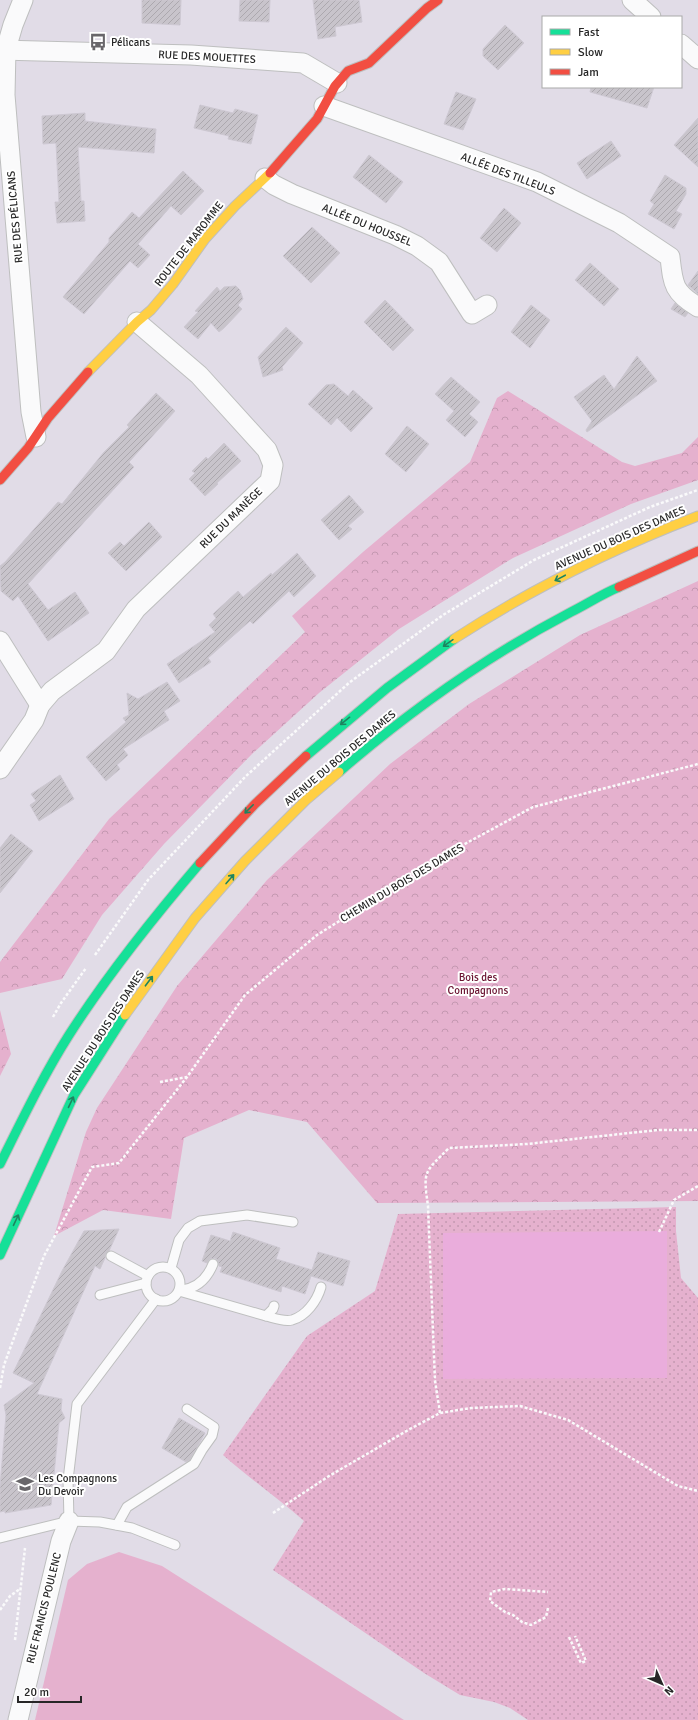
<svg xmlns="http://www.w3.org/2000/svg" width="698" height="1720" viewBox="0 0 698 1720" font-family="Signika,sans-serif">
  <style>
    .grass { fill: #e5b1ce }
    .forest { fill: url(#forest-crowns) }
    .park { fill: url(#park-dots) }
    .pitch { fill: #eaaddc }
    .building { fill: url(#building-hatch); stroke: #cdc8d2 }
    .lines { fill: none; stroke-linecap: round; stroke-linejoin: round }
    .lane-casing { stroke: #bebfbf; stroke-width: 11 }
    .street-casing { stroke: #bebfbf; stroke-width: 21 }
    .fast-casing { stroke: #bebfbf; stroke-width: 11 }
    .slow-casing { stroke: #bebfbf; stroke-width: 11 }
    .jam-casing { stroke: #bebfbf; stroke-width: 11 }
    .path { stroke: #fafafb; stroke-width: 2.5; stroke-dasharray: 3 2; stroke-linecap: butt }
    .lane { stroke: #fafafb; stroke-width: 9 }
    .street { stroke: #fafafb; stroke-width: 19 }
    .fast { stroke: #16e098; stroke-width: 9 }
    .slow { stroke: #ffcf43; stroke-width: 9 }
    .jam { stroke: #f24e42; stroke-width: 9 }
    .oneway { stroke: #1e8460 }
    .labels { text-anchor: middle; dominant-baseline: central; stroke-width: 4; stroke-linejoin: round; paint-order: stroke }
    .poi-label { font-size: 11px; fill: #272727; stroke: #fff; text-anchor: start }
    .street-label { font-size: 11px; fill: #272727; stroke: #fff }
    .park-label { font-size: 11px; fill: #6a1230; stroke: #fff }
  </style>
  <defs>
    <pattern id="forest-crowns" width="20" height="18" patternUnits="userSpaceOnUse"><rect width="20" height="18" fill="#e5b1ce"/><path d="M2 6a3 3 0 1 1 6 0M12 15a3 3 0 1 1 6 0" fill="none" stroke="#c498b1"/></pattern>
    <pattern id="park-dots" width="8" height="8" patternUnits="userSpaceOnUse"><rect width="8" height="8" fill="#e5b1ce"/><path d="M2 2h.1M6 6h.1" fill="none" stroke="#c498b1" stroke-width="1.8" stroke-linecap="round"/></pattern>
    <pattern id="building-hatch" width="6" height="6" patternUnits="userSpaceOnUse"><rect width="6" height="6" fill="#c8c4cb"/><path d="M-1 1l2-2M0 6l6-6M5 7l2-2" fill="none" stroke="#aca8ae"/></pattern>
  </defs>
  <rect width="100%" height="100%" fill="#e1dce7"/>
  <path class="grass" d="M119,1552L162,1566L404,1720H35L68,1580L87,1564Z"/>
  <g class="forest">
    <path d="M508,391L622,462L635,466L682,453L698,437V480L631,504L513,558L399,629L319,693L252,754L164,844L102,915L62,979L0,993V962L109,819L305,632L292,616L363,552L470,462L497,398Z"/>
    <path d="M698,581V1201L377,1203L307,1122L249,1110L184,1138L171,1219L103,1210L54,1236L86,1132L97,1108L177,986L267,880L390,764L469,704L580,635Z"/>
    <path d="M0,1010L11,1054L0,1076Z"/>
  </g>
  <path class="park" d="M676,1207V1231L681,1278L698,1298V1720H528L510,1708L494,1702L460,1695L424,1673L273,1570L304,1521C278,1498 249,1478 223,1455L307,1336L375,1291L398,1214Z"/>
  <path class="pitch" d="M667,1231V1378L443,1379V1233Z"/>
  <g class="building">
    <path d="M142,0H181L180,25L142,23Z"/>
    <path d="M240,0H270L269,22L239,21Z"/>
    <path d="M313,0H359L362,22L335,27L336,36L318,39Z"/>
    <path d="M505,25L524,43L498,70L483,56V49Z"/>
    <path d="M591,87H654L647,108L590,92Z"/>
    <path d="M456,92L476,99L463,130L444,124Z"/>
    <path d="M200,105L233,113L235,109L258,115L251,144L228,139L229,136L194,128Z"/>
    <path d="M85,113V121L156,129L154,153L78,147L81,201H84L85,221L57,223L55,202H59L56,143L43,144L42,116Z"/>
    <path d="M698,118V167L674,145Z"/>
    <path d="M611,141L621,156L587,179L577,163Z"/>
    <path d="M369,155L403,182L386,203L353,177Z"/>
    <path d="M183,171L204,191L181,215L171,206L138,244L150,255L138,268L130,261L84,314L63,297L109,242V238L132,212L139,218Z"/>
    <path d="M665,175L686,188V194L676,211L682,214L674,229L648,214L654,204L650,201Z"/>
    <path d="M504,208L521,223L497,252L480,238Z"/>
    <path d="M312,227L340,253L311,283L283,256Z"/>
    <path d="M590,263L619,289L604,306L575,280Z"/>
    <path d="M698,271V294L688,285Z"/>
    <path d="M236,286L240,290L243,299L238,305L242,309L224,328L219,332L211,323L198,339L184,327L198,312L195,311L217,287L220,291L224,287Z"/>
    <path d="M385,300L414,330L393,351L364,322Z"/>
    <path d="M675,303L688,313L685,317L671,309Z"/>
    <path d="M531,305L550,320L530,348L511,332Z"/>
    <path d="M286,327L303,343L282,367L283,370L263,377L258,357Z"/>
    <path d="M637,356L657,381L587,432L586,430L592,421L574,397L604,375L614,389Z"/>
    <path d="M451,377L480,402L469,414L478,422L465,437L446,420L454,411L435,394Z"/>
    <path d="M334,384L348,396L353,390L373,408L351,432L337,418L331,425L308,404L326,385Z"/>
    <path d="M156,393L175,411L129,462L134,467L28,584L48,610L75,592L89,613L48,641L18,596L13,601L1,591L0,566L5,562L58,502L62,504L104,452L129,427L127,425Z"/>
    <path d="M407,426L429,444L406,472L385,454Z"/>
    <path d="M224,443L241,461L217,483L218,484L205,496L189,479L195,473L192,471L206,457L208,459Z"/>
    <path d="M349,495L364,512L348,526L352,529L339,540L321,520Z"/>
    <path d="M149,522L162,537L126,571L108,553L120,542L124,546Z"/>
    <path d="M297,553L316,576L294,597L289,591L253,624L250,621L208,658L211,662L179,683L167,664L215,632L209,625L216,618L213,614L238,591L243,597L271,573L272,575Z"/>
    <path d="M167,682L180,701L164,711L169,720L123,749L128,755L117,765L120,769L106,781L86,757L126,722L123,718L129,715L127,693L138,699Z"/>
    <path d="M60,775L74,799L39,821L30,805L36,801L31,794Z"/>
    <path d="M11,834L33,851L0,893V848Z"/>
    <path d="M119,1229L109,1251L106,1254L105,1258L100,1269L95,1266L37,1394L62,1399L61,1410L65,1418L59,1423L51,1505L5,1513V1511L0,1512V1486L6,1415L4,1405L34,1383L13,1373L62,1271L84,1231Z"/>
    <path d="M233,1232L280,1248L276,1259L312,1270L318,1252L350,1261L343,1286L311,1276L305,1294L282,1286L281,1292L220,1272L222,1267L219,1266L218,1261L215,1258L210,1259L207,1263L202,1261L211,1235L230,1241Z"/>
    <path d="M179,1418L205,1433L190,1460L186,1462L162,1448Z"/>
  </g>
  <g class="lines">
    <g class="lane-casing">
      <g id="lane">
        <path d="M111,1256L148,1276"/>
        <circle cx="163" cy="1284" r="17"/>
        <path d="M171,1268L179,1240L188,1228L200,1221L247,1215L293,1222"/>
        <path d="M182,1290C197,1288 207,1279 213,1264"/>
        <path d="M179,1291L266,1316L273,1309L274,1306"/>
        <path d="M100,1295L146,1283"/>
        <path d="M266,1316C274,1318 283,1322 292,1320C306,1316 317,1301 321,1287"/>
        <path d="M69,1521L68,1480L77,1404L156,1299"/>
        <path d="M117,1525L127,1507L194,1464L202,1450L212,1436L214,1427L187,1409"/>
        <path d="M0,1538L69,1521L100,1522L132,1528L175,1545"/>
      </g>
    </g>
    <g class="street-casing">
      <g id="street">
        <path d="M23,0L13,25L6,49L5,95L31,412L36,437"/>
        <path d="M632,0L651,17"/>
        <path d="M681,44L698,59"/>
        <path d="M0,50L191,55L303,63L337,83"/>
        <path d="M324,106L537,182L619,223L670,257C673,284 673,292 698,307"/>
        <path d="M265,178L274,185L292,194L395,235L417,246L439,262L472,314L487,305"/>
        <path d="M0,641L40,705"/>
        <path d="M0,769L34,720L40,705L52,691L106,651L136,609L270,481L273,465L267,450L199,375L137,322"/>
        <path d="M18,1720L61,1541L69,1521"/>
      </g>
    </g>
    <g class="fast-casing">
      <g id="fast">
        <path d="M306,756L387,688L454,639"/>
        <path d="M339,772C411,710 487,656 571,612C587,604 602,594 619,587"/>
        <path d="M0,1164C22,1120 43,1076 69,1035C108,974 153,918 200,863"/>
        <path d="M0,1255L74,1095L125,1015"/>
      </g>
    </g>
    <g class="slow-casing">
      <g id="slow">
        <path d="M88,372L137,322L151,310L173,284L205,239L235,206L270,173"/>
        <path d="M454,639C531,589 612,549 698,516"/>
        <path d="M125,1015L195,918L245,861L306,800L339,772"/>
      </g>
    </g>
    <g class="jam-casing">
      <g id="jam">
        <path d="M270,173L317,119L335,86L348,71L369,63L427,8L438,0"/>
        <path d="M0,480L28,448L48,418L88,372"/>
        <path d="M619,587L698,551"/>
        <path d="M200,863L255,804L306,756"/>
      </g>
    </g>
    <g class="path">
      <path d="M95,955L148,880L246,776L350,682L443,615L534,560L650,507L698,490"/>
      <path d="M53,1017L61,1003L86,968"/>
      <path d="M160,1082L187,1077L245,995L317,935L450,852L533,807L698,764"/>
      <path d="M659,1232L674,1200L698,1186"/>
      <path d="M0,1388L4,1365L44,1256L92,1167L119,1163L187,1077"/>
      <path d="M440,1413L435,1381L428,1206C423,1170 424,1173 449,1148L527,1144L658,1130H698"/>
      <path d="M273,1513L329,1476L410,1429L440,1413L471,1408L520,1406L568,1420L678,1486L698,1491"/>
      <path d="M548,1608L546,1617L531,1625L522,1622L513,1615L505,1612L490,1601L491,1592L505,1589L548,1592"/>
      <path d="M0,1610L10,1596L20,1589"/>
      <path d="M569,1637L581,1663L586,1661L575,1636"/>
      <path d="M15,1640L25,1548"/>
    </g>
    <use href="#lane" class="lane"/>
    <use href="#street" class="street"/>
    <use href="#fast" class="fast"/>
    <use href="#slow" class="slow"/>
    <use href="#jam" class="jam"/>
  </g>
  <defs><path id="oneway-shaft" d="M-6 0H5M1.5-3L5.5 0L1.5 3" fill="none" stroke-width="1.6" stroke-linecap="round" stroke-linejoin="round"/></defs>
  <g class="oneway">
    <use href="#oneway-shaft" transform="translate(560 578) rotate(152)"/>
    <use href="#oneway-shaft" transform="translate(448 643) rotate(145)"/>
    <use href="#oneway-shaft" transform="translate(345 721) rotate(141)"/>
    <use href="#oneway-shaft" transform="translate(249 809) rotate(135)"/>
    <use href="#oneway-shaft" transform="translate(230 879) rotate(-49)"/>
    <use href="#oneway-shaft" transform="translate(149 981) rotate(-53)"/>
    <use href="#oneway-shaft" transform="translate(71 1102) rotate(-65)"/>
    <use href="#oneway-shaft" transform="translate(16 1220) rotate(-65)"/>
  </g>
  <defs>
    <g id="bus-bare" transform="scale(1.38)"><path d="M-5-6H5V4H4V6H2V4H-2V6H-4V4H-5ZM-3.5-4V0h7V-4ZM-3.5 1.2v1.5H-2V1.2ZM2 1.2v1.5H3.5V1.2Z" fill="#68666a" stroke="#fff" stroke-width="2.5" paint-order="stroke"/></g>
    <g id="university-bare" transform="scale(1.38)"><path d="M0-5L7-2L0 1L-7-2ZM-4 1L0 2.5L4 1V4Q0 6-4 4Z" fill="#68666a" stroke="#fff" stroke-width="2.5" paint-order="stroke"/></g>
  </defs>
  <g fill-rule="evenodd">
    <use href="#bus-bare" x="98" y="42"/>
    <use href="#university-bare" x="25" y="1484"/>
  </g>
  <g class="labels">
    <g class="poi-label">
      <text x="111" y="42">Pélicans</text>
      <text x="38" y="1478">Les Compagnons<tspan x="38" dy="13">Du Devoir</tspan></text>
    </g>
    <g class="street-label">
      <text transform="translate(207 57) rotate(3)">RUE DES MOUETTES</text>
      <text transform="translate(508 174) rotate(21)">ALLÉE DES TILLEULS</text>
      <text transform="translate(15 217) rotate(-95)">RUE DES PÉLICANS</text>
      <text transform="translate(367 225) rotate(22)">ALLÉE DU HOUSSEL</text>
      <text transform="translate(189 244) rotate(-52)">ROUTE DE MAROMME</text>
      <text transform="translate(231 518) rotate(-44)">RUE DU MANÈGE</text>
      <text transform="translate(620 538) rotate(-24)">AVENUE DU BOIS DES DAMES</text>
      <text transform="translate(340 758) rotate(-40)">AVENUE DU BOIS DES DAMES</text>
      <text transform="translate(402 883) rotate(-31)">CHEMIN DU BOIS DES DAMES</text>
      <text transform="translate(103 1031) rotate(-57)">AVENUE DU BOIS DES DAMES</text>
      <text transform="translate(44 1608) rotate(-76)">RUE FRANCIS POULENC</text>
    </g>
    <g class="park-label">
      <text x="478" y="977">Bois des<tspan x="478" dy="13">Compagnons</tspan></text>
    </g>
  </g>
  <rect x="542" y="16" width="140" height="72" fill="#ffffff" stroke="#a9a9a9"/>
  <rect x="550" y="29" width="20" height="6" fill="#16e098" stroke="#a9a9a9"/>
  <text x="578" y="36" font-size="12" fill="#272727">Fast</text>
  <rect x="550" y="49" width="20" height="6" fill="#ffcf43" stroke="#a9a9a9"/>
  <text x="578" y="56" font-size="12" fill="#272727">Slow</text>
  <rect x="550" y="69" width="20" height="6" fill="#f24e42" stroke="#a9a9a9"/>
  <text x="578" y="76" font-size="12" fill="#272727">Jam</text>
  <g transform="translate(662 1684) rotate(135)" stroke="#ffffff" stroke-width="3" paint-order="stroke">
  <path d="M0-3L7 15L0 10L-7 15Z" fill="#272727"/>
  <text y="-6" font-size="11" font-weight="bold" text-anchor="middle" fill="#272727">N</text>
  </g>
  <path d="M18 1696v6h63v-6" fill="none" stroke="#272727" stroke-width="2"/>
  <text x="24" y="1696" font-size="12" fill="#272727" stroke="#ffffff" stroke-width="3" paint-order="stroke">20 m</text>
</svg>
